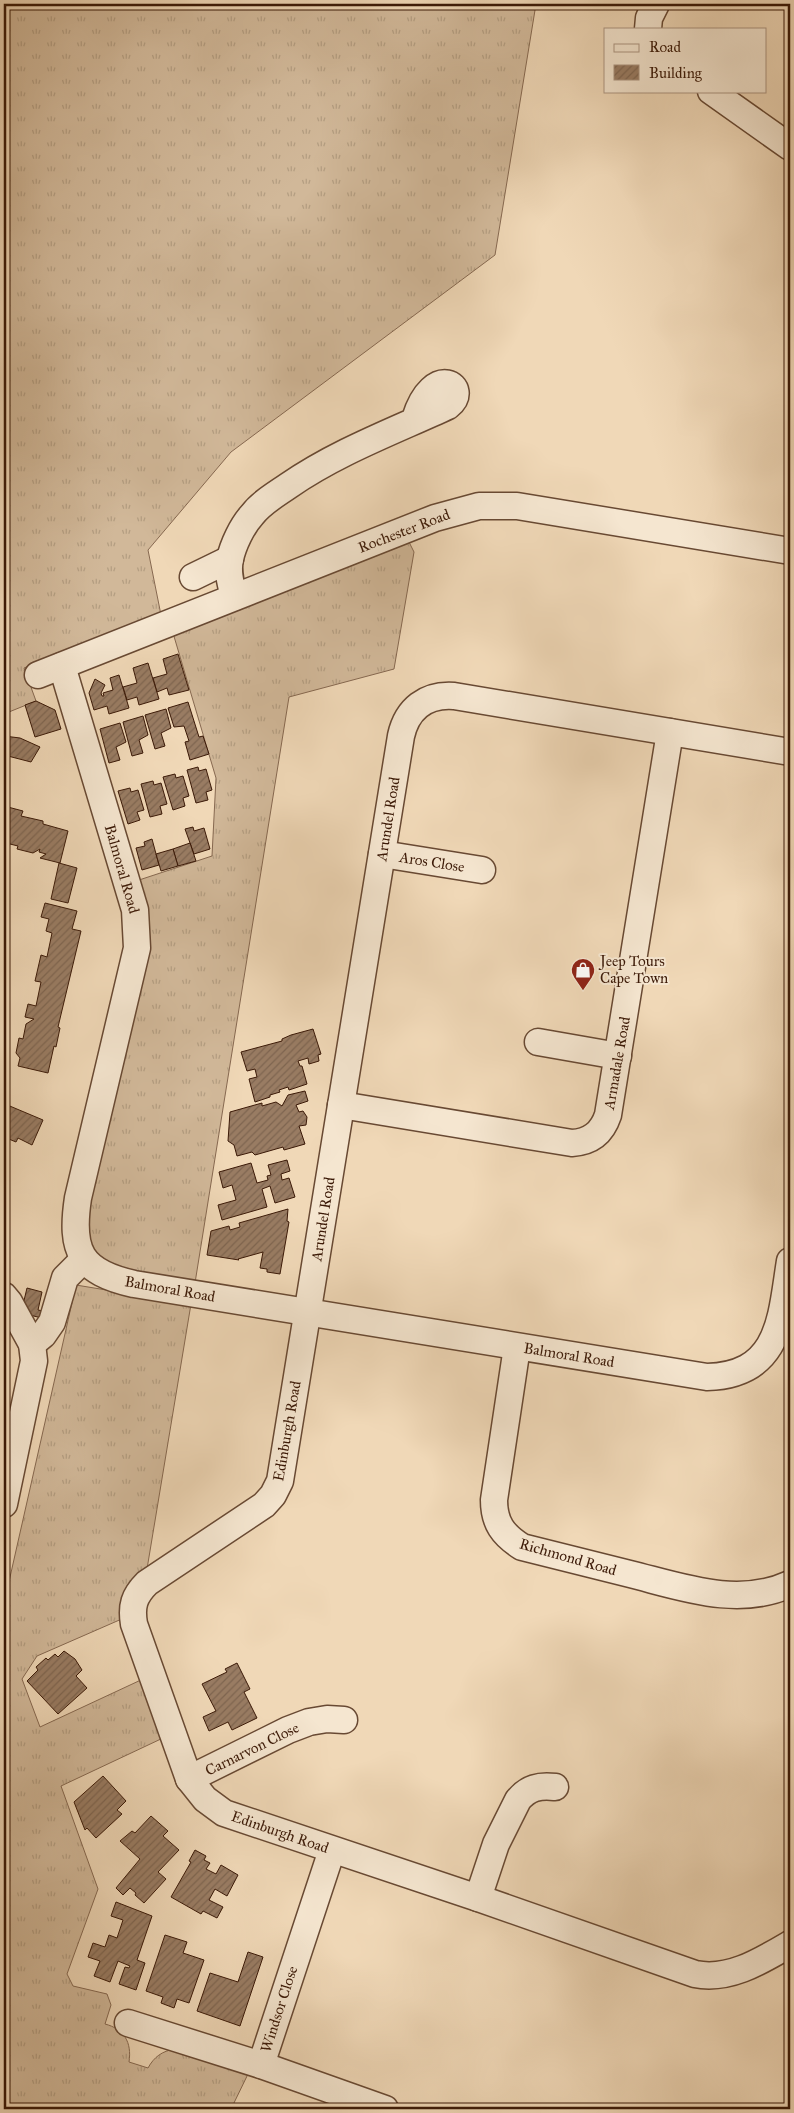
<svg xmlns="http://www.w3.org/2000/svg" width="794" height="2113" viewBox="0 0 794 2113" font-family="'IM FELL Great Primer',serif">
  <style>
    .grass { fill: url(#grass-tufts); stroke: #866850 }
    .building { fill: url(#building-hatch); stroke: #3b1907 }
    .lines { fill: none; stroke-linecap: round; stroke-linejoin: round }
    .minor-casing { stroke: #684933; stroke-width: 29 }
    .minor { stroke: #f5e6d0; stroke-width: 26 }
    .labels { text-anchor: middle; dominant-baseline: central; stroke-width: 4; stroke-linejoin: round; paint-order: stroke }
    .street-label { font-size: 15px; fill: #3b1907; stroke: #f5e6d0 }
    .poi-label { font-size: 15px; fill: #3b1907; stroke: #f5e6d0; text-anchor: start }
  </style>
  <defs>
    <pattern id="grass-tufts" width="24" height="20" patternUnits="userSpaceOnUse" patternTransform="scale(1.25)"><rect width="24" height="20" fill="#d1b899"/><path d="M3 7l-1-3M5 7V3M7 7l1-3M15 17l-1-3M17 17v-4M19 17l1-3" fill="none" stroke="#b49e82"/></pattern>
    <pattern id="building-hatch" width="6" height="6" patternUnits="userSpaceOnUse" patternTransform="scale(1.25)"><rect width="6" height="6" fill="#997c63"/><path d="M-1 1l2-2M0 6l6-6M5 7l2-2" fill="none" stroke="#7e6550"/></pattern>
  </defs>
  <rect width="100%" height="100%" fill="#f0d8b7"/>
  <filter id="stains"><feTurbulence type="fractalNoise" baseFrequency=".004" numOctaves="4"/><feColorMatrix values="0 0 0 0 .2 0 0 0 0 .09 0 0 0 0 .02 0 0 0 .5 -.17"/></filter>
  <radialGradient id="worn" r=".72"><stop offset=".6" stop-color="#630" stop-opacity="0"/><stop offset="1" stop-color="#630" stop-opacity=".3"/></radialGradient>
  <g class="grass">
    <path d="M4,4H536L495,255L231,452L148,550L161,615L24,668L36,701L4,714Z"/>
    <path d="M408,540L414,552L394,669L289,697L195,1283L105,1265L96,1258L84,1230L136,881L212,856L216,778L173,633Z"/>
    <path d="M76,1285L191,1304L146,1575L124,1618L37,1656L22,1679L40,1727L143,1679L163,1738L61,1786L98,1889L67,1974L73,1986L107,1994L111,2005L105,2024C124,2029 132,2042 129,2062L148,2068C154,2057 162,2051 175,2049L249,2072L231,2109H4V1592L8,1586Z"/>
  </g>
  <g class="building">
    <path d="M178,654L189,690L169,695L167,688L157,692L153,678L167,674L163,659Z"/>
    <path d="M148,663L159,699L139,705L137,697L127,700L123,687L137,683L133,668Z"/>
    <path d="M119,675L129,708L109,714L107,706L94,710L89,693L95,679L105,685L101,693L102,696H104L103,693L113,690L110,678Z"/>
    <path d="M36,701L55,710L61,729L35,737L25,705Z"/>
    <path d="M188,702L199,737L203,736L209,754L190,760L185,742L189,741L184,726L174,727L168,708Z"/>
    <path d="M166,709L171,728L161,733L165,746L155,749L145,715Z"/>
    <path d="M143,716L148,735L139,740L143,753L132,756L123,722Z"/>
    <path d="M120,723L126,742L116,747L120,760L109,763L100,729Z"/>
    <path d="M4,736L20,738L40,747L31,762L4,755Z"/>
    <path d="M198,767L199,771L206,769L212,790L206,792L208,800L196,803L187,770Z"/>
    <path d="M175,774L176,778L183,776L189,796L183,798L185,806L173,810L163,777Z"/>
    <path d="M153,781L154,785L161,783L167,804L160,806L162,814L150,817L141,784Z"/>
    <path d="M130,788L131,792L138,790L144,810L137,812L140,820L128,824L118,791Z"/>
    <path d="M4,806L23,811L21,816L43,821V824L68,831L60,863L40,858L46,854L39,852L40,849L33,853L17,849L18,846L6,843L8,835L4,834Z"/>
    <path d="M193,827L194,831L204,828L210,849L194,854L185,829Z"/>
    <path d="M152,839L159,865L142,870L136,848L145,846L144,842Z"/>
    <path d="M190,843L196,861L178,866L173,849Z"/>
    <path d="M173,849L178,866L161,871L156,854Z"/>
    <path d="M59,863L77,868L68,903L51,899Z"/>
    <path d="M45,903L77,911L72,929L81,931L58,1027L60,1028L56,1047L54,1046L48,1073L18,1066L20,1058L16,1053L19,1038L23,1039L26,1024L34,1019L25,1017L28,1004L36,1006L41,982L35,981L41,955L47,957L52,933L46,931L49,919L41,917Z"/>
    <path d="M313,1029L321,1054L318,1055L319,1061L309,1064L308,1058L298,1061L300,1066H302L307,1084L289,1090L288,1087L279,1090L280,1092L270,1095V1097L255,1102L249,1079L257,1077L255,1069L247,1071L241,1052L282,1041V1039L291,1035Z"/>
    <path d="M305,1091L308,1101L296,1105L299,1112L303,1111L307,1117L306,1125L299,1126L305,1144L284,1150L283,1147L255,1155L252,1152L237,1156L234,1145L228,1141L230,1112L262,1103V1106L276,1102L282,1106L288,1095Z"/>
    <path d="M4,1097L7,1099L5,1104L43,1120L32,1145L18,1138L16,1142L4,1137Z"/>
    <path d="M287,1160L290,1171L281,1174L282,1180L289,1178L295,1197L275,1203L270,1186L262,1189L267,1207L222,1220L218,1205L236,1200L232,1185L223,1188L219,1172L251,1163L257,1183L268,1180L267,1176L271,1175L268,1165Z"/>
    <path d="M288,1209L287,1221L289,1222L280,1274L267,1272V1269L260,1268L263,1252L238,1259L239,1260L207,1255L211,1231L229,1226L230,1230L240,1227L239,1223Z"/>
    <path d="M27,1288L42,1292L38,1310L43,1311L42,1318L21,1313Z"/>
    <path d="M64,1651L75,1659L82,1670L76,1676L87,1688L58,1714L27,1681L38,1670L36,1667L46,1658L48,1660L55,1654L58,1657Z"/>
    <path d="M237,1663L250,1689L244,1692L257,1718L232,1730L228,1722L209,1731L203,1717L216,1711L202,1684L227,1672L225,1669Z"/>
    <path d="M103,1776L126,1801L117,1810L122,1814L96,1838L87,1828L85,1830L74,1802Z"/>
    <path d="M151,1816L168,1831L163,1836L179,1850L158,1872L166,1879L144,1903L135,1895L136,1893L130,1888L123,1895L116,1888L140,1859L120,1841L132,1831L135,1833Z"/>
    <path d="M195,1850L206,1856L204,1860L210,1863L206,1869L216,1874L221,1865L238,1875L227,1896L215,1889L209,1900L223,1907L217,1918L203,1911L201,1914L171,1897L191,1862L189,1861Z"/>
    <path d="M116,1902L152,1916L137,1960L145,1963L136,1990L119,1984L125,1967L129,1968L130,1966L118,1961L110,1982L94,1976L100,1961L88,1957L93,1943L105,1947L109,1935L117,1938L123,1920L111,1916Z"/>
    <path d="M165,1935L187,1942L183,1953L204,1960L189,2003L177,1999L174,2008L161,2003L163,1997L146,1991Z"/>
    <path d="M248,1952L263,1957L240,2026L197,2011L210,1973L238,1982Z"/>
  </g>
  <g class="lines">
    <g class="minor-casing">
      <g id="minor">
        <path d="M648,29L649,18L656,4"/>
        <path d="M711,91L790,147"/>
        <path d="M193,577L230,559"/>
        <path d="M234,597C231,585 227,572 230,559C233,545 242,526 252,515C261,503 275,495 288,486C337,452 394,431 448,406C472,387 433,361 415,419"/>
        <path d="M62,666L135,910L137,948L78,1198C70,1251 80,1272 134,1284L707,1377C781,1375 781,1317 790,1261"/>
        <path d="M38,675L435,518L479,506H517L790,551"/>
        <path d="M790,752L454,696C426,694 407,709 401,736L280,1481L273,1495L264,1505L147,1583C134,1596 131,1606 134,1624L189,1779L205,1799L224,1813L478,1898L695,1974C729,1981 761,1961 790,1944"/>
        <path d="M382,854L482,870"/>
        <path d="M538,1042L618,1056"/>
        <path d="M341,1105L572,1143C590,1142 602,1133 608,1115L670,732"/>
        <path d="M4,1296L9,1302L32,1344L34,1361L4,1504"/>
        <path d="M32,1344L43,1335L52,1322L65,1278L84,1259"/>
        <path d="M517,1347L494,1500C494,1523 503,1535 522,1547C558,1556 594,1565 630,1574C682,1587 738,1608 790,1584"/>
        <path d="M189,1779L288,1730L309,1722L327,1719L344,1720"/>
        <path d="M478,1898L496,1844L518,1800C528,1788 539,1785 555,1787"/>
        <path d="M128,2023L261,2065L385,2109"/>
        <path d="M261,2065L332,1850"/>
      </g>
    </g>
    <use href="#minor" class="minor"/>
  </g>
  <defs>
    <g id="shop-pin" transform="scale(1.25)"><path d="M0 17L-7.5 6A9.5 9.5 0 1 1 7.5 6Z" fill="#8f2418" stroke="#f5e6d0"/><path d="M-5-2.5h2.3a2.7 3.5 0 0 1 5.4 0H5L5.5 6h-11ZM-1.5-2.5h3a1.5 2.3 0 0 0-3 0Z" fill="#fff"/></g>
  </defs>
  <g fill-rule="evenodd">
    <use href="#shop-pin" x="583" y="970"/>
  </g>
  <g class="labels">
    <g class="street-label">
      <text transform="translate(404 531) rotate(-21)">Rochester Road</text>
      <text transform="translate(388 819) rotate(-81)">Arundel Road</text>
      <text transform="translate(432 862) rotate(9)">Aros Close</text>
      <text transform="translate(122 869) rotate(74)">Balmoral Road</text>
      <text transform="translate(617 1063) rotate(-80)">Armadale Road</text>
      <text transform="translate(323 1219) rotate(-81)">Arundel Road</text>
      <text transform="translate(170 1289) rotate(10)">Balmoral Road</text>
      <text transform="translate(569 1355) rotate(9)">Balmoral Road</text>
      <text transform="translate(287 1431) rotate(-80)">Edinburgh Road</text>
      <text transform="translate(568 1557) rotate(16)">Richmond Road</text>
      <text transform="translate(252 1749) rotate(-26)">Carnarvon Close</text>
      <text transform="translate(280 1832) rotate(19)">Edinburgh Road</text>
      <text transform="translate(279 2009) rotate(-72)">Windsor Close</text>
    </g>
    <g class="poi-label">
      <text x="600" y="961">Jeep Tours<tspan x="600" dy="17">Cape Town</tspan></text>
    </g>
  </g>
  <rect width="794" height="2113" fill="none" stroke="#f0d8b7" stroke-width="20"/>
  <rect x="5" y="5" width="784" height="2103" fill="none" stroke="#3b1907" stroke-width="2.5"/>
  <rect x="10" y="10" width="774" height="2093" fill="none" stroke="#3b1907"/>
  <rect x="604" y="28" width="162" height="65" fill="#f5e6d0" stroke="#ab9480"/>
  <rect x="614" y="44" width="25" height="8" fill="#f5e6d0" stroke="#ab9480"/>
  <text x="649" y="52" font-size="15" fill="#3b1907">Road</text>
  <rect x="614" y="65" width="25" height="15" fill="url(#building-hatch)" stroke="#ab9480"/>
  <text x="649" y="78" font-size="15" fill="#3b1907">Building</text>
  <rect width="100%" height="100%" filter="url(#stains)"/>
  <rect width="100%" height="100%" fill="url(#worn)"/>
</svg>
